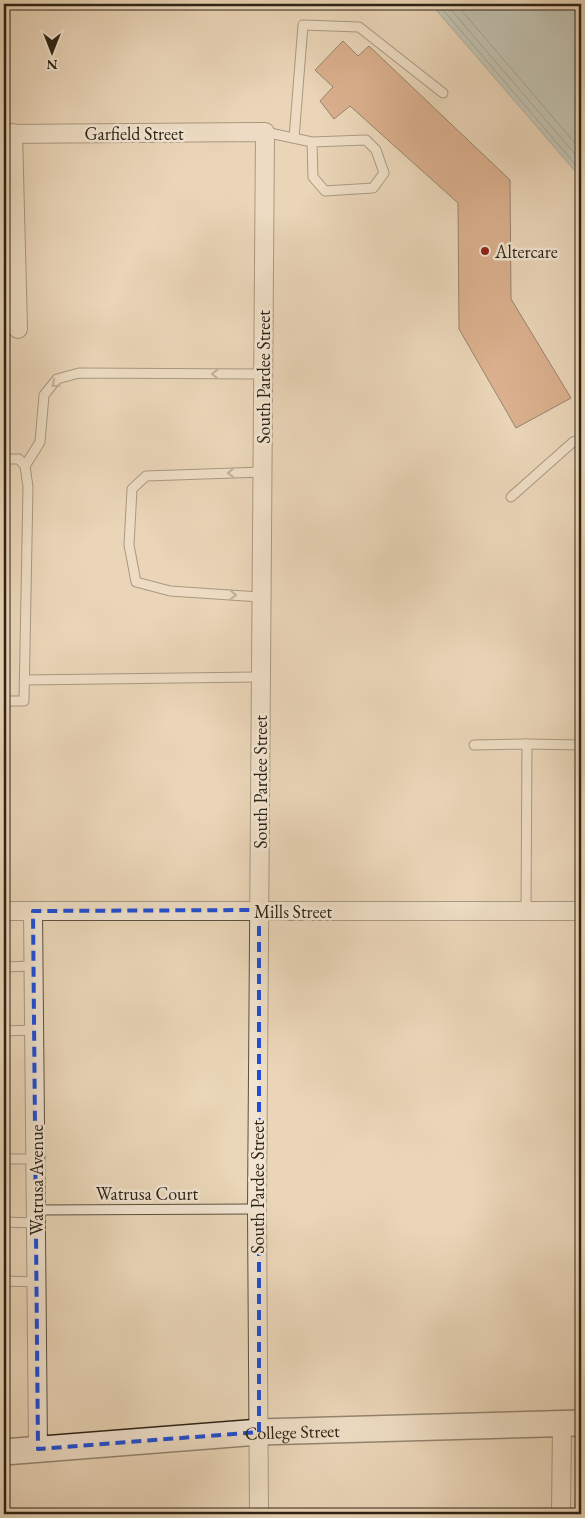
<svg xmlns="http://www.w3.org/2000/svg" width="585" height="1518" viewBox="0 0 585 1518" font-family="'EB Garamond',serif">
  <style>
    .water { fill: #99b7b6; stroke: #6e7c76 }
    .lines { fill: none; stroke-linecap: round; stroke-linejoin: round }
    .shore { stroke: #636d66; stroke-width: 1 }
    .building { fill: #c9845c; stroke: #2d2315 }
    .service-casing { stroke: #5c503e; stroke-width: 11 }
    .minor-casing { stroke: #5c503e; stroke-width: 20 }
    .secondary-casing { stroke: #2d2315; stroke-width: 28 }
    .service { stroke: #f1e4d1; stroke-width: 9 }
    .minor { stroke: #f1e4d1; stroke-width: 18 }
    .secondary { stroke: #f1e4d1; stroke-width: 25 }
    .oneway { stroke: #8f8473 }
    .marked { fill: none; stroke: #1d4ed8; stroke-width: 4; stroke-dasharray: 10 6; stroke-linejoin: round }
    .poi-dot { fill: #8f2418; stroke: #f1e4d1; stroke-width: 2 }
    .labels { text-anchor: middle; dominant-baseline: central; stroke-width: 5; stroke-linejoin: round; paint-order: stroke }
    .street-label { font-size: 18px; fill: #2d2315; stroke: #f1e4d1 }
    .poi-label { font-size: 18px; fill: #2d2315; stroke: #f1e4d1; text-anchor: start }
  </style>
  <rect width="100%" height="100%" fill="#ead6b8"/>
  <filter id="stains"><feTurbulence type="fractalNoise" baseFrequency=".004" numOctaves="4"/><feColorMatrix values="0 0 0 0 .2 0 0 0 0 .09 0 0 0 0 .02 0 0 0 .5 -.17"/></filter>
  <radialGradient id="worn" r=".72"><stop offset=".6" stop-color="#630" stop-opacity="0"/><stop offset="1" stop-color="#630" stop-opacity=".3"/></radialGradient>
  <path class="water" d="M431,4H581V178Z"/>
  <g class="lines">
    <g class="shore">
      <path d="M438,4L581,171"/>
      <path d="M446,4L581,161"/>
      <path d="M456,4L581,150"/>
    </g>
  </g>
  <path class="building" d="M343,41L358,56L369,46L510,180L511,299L571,398L516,428L459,329L458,203L350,106L334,119L320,101L333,87L315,70Z"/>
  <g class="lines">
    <g class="service-casing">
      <g id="service">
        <path d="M265,132L312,142L313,177L325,191L373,188L384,173L376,150L366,140L312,142"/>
        <path d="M294,138L303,25L359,27L443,93"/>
        <path d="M4,459H19L25,466L28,487L24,701H4"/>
        <path d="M25,466L40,442L44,395L57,379L79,373L263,374"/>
        <path d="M511,497L573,442L581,439"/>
        <path d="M261,597L170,591L136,582L129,545L132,489L146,476L262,472"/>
        <path d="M25,680L261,677"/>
        <path d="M527,744L581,745"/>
        <path d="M474,745L527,744L526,911"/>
        <path d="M4,967L33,966"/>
        <path d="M4,1031L34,1030"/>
        <path d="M4,1159H36"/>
        <path d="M37,1210L257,1209"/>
        <path d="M4,1222L37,1223"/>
        <path d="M4,1281L36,1282"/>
      </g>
    </g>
    <g class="minor-casing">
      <g id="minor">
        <path d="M13,133L18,329"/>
        <path d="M4,134L265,132L257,1209L259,1514"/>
        <path d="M4,911H581"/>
        <path d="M33,911L38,1449"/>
        <path d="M561,1514L562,1423"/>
      </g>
    </g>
    <g class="secondary-casing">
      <g id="secondary">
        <path id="s1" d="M4,1452L259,1432L581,1423"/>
      </g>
    </g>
    <use href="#service" class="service"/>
    <use href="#minor" class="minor"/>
    <use href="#secondary" class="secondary"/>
  </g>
  <defs><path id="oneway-chevron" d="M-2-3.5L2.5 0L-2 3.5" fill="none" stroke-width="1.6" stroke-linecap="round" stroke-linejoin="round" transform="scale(1.25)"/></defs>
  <g class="oneway">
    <use href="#oneway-chevron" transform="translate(215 374) rotate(-180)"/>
    <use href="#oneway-chevron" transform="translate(55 384) rotate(139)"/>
    <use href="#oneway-chevron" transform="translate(231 473) rotate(178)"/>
    <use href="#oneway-chevron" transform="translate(233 595) rotate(3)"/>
  </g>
  <path d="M0 0H585V1518H0ZM259,910V1432L38,1449L33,911Z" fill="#ead6b8" fill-opacity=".55" fill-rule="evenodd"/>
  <path class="marked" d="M259,910V1432L38,1449L33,911Z"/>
  <circle class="poi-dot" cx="485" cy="251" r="5"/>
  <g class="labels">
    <g class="street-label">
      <text x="134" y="133">Garfield Street</text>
      <text transform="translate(263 377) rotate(-90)">South Pardee Street</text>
      <text transform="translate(260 782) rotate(-90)">South Pardee Street</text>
      <text x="293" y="911">Mills Street</text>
      <text transform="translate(36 1180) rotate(-90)">Watrusa Avenue</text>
      <text transform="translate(257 1187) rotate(-90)">South Pardee Street</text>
      <text x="147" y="1193">Watrusa Court</text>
      <text stroke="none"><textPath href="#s1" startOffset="289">College Street</textPath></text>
    </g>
    <g class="poi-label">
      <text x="495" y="251">Altercare</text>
    </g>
  </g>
  <rect width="585" height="1518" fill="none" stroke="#ead6b8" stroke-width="20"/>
  <rect x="5" y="5" width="575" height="1508" fill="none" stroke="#2d2315" stroke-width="2.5"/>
  <rect x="10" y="10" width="565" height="1498" fill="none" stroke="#2d2315"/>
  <g transform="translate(52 52) rotate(180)" stroke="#f1e4d1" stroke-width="4" paint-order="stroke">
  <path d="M0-4L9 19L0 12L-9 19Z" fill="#2d2315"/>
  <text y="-8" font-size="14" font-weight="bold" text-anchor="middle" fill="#2d2315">N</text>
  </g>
  <rect width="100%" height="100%" filter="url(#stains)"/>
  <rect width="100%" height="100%" fill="url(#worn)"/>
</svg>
